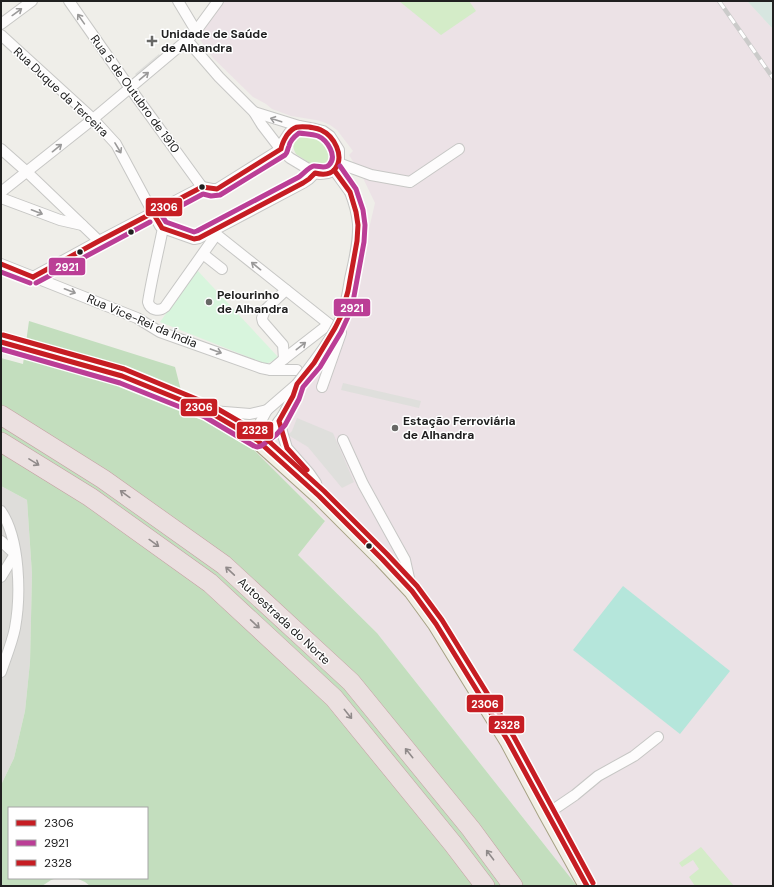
<svg xmlns="http://www.w3.org/2000/svg" width="774" height="887" viewBox="0 0 774 887" font-family="'DM Sans',sans-serif">
  <style>
    .residential { fill: #deddda }
    .industrial { fill: #ece2e6 }
    .grass { fill: #d4ecc8 }
    .forest { fill: #c3debe }
    .wetland { fill: #d7e6e0 }
    .park { fill: #d8f5dd }
    .pitch { fill: #b5e6db }
    .parking { fill: #dfdfdc }
    .lines { fill: none; stroke-linecap: round; stroke-linejoin: round }
    .minor-casing { stroke: #c7c7c5; stroke-width: 12 }
    .primary-casing { stroke: #a6a285; stroke-width: 18 }
    .motorway-casing { stroke: #c5a0a3; stroke-width: 20 }
    .minor { stroke: #fdfcfc; stroke-width: 10 }
    .primary { stroke: #f2efe6; stroke-width: 16 }
    .motorway { stroke: #ebe0e0; stroke-width: 19 }
    .rail-casing { stroke: #cbcbca; stroke-width: 4.5 }
    .rail { stroke: #fff; stroke-width: 3; stroke-dasharray: 9; stroke-linecap: butt }
    .minor-bridge-casing { stroke: #c7c7c5; stroke-width: 12; stroke-linecap: butt }
    .minor-bridge { stroke: #fdfcfc; stroke-width: 10 }
    .bus-1-casing { stroke: #fff; stroke-width: 8 }
    .bus-2-casing { stroke: #fff; stroke-width: 8 }
    .bus-3-casing { stroke: #fff; stroke-width: 8 }
    .bus-1 { stroke: #c61d23; stroke-width: 5 }
    .bus-2 { stroke: #bb3e96; stroke-width: 5 }
    .bus-3 { stroke: #c61d23; stroke-width: 5 }
    .oneway { stroke: #9a9999 }
    .oneway2 { stroke: #908a8a }
    .poi-dot { fill: #686866; stroke: #fff; stroke-width: 1.5 }
    .bus-dot { fill: #202020; stroke: #fff; stroke-width: 1.5 }
    .labels { text-anchor: middle; dominant-baseline: central; stroke-width: 3; stroke-linejoin: round; paint-order: stroke }
    .poi-label { font-size: 12px; font-weight: bold; fill: #202020; stroke: #fff; text-anchor: start }
    .street-label { font-size: 12px; fill: #202020; stroke: #fff }
    .line-badge { stroke: #fff; stroke-width: 1.5 }
    .badge-label { font-size: 11px; text-anchor: middle; font-weight: bold; fill: #fff }
  </style>
  <rect width="100%" height="100%" fill="#efeee9"/>
  <path class="residential" d="M1,486L27,500L32,574L30,662L25,711L14,758L1,785Z"/>
  <path class="industrial" d="M225,1H747L773,29V886H577L377,633L298,555L325,520L254,450L295,391L355,296L364,250L375,203L362,176L349,155L353,151L337,130L330,125L323,122L316,120L291,116L272,109L266,104L253,97L213,58L198,37Z"/>
  <g class="grass">
    <path d="M399,1H469L476,11L441,35Z"/>
    <path d="M302,133C306,133 311,132 315,134C327,137 341,154 329,165C327,167 324,169 321,168C315,167 302,158 296,154C291,146 293,138 302,133Z"/>
    <path d="M701,847L734,886H695L689,877L699,869L693,860L682,867L679,863Z"/>
  </g>
  <path class="forest" d="M29,321L175,367L186,410L254,450L325,521L298,555L377,633L577,886H90L85,882L76,878H147V808H9V878H57L51,880L42,886H1V785L14,758L25,711L30,662L32,574L27,500L1,486V358L23,364Z"/>
  <path class="wetland" d="M747,1H773V29Z"/>
  <path class="park" d="M197,270L279,358L266,364L160,322Z"/>
  <path class="pitch" d="M623,586L730,671L680,734L573,650Z"/>
  <g class="parking">
    <path d="M159,54L161,57L137,76L135,74Z"/>
    <path d="M343,383L421,401L419,408L341,390Z"/>
    <path d="M297,418L333,433L354,482L342,488L308,447L288,435L292,431Z"/>
  </g>
  <g class="lines">
    <g class="minor-casing">
      <g id="minor">
        <path d="M69,1L130,88L202,187"/>
        <path d="M178,1L196,31"/>
        <path d="M1,24L32,1"/>
        <path d="M1,35L93,119L116,144L160,226L163,228L194,239L199,238L303,183L309,179L315,173"/>
        <path d="M187,40L219,77L254,112L262,125L282,151L290,158L315,173L320,174L328,173L334,170L339,159V150L330,136L323,131L315,129L299,126L295,127L289,133L283,142L281,149"/>
        <path d="M254,112L299,126"/>
        <path d="M1,149L27,172L99,241"/>
        <path d="M338,163L371,175L410,182L459,149"/>
        <path d="M334,170L350,192"/>
        <path d="M1,192L93,119L187,40L196,31L218,1"/>
        <path d="M1,198L60,220L82,225"/>
        <path d="M163,228C158,253 152,277 148,302C150,310 159,312 165,307L216,235"/>
        <path d="M212,231L329,324"/>
        <path d="M203,254L222,269"/>
        <path d="M1,264L137,318L160,332L261,368L271,370H297"/>
        <path d="M33,277L99,241L202,187L212,189H217L281,149"/>
        <path d="M284,359L283,345L263,322L262,318L265,310L286,290"/>
        <path d="M271,370L284,359L329,324L341,333L322,387"/>
        <path d="M212,411L250,414L267,410"/>
        <path d="M279,421L283,435L287,448L309,473L316,483L318,493"/>
        <path d="M257,440L260,423L267,410L297,384"/>
        <path d="M257,440C261,437 266,434 270,431C283,420 291,401 296,386"/>
        <path d="M343,440L363,484L405,560L411,587"/>
        <path d="M1,511C20,539 21,595 15,628C12,643 6,657 1,672"/>
        <path d="M1,541L15,554L1,577"/>
        <path d="M547,814L575,795L598,776L634,756L658,737"/>
      </g>
    </g>
    <g class="primary-casing">
      <path id="primary" d="M1,342L122,376L208,411L257,440L319,496L382,559L412,591L436,624L508,741L547,814L587,886"/>
    </g>
    <g class="motorway-casing">
      <g id="motorway">
        <path d="M1,415L103,479L224,565L351,682L471,829L513,886"/>
        <path d="M1,442L90,497L210,583L334,698L453,844L485,886"/>
      </g>
    </g>
    <use href="#minor" class="minor"/>
    <use href="#primary" class="primary"/>
    <use href="#motorway" class="motorway"/>
    <g class="rail-casing">
      <path id="rail" d="M719,1L773,78"/>
    </g>
    <use href="#rail" class="rail"/>
    <g class="minor-bridge-casing">
      <path id="minor-bridge" d="M297,384C313,363 330,342 341,318C346,306 348,292 350,279C354,261 359,242 358,224C357,213 354,202 350,192"/>
    </g>
    <use href="#minor-bridge" class="minor-bridge"/>
    <g class="bus-1-casing">
      <g id="bus-1">
        <path d="M1,264L33,277"/>
        <path d="M33,277L99,241L202,187L217,189L281,149C282,143 284,140 287,135C294,126 298,126 309,127C313,128 317,128 321,130C334,136 345,156 335,169C330,175 322,175 315,173L309,179L303,183L199,238L194,239L162,228L153,213"/>
        <path d="M1,342L122,376L208,411L257,440L319,496L382,559L412,591L436,624L508,741L587,886"/>
        <path d="M307,470L287,448L279,421L293,396L297,384L314,363L335,328L341,316L348,291L357,241L358,225L356,212L350,192L334,170"/>
      </g>
    </g>
    <g class="bus-2-casing">
      <g id="bus-2">
        <path d="M299,133C305,134 312,134 318,136C327,140 338,156 329,165C325,169 320,166 314,166C310,166 303,174 299,177L197,231L194,232L166,222L162,216L203,194L211,196L220,195L285,155C288,152 287,150 289,146C290,141 295,136 299,133Z"/>
        <path d="M1,272L30,283"/>
        <path d="M36,283L150,222"/>
        <path d="M1,349L120,383L205,417L254,446L257,447L261,446L276,435L285,425L299,399L303,387L320,367L341,332L347,319L352,307L364,242L365,225L363,210L356,189L340,166"/>
      </g>
    </g>
    <g class="bus-3-casing">
      <path id="bus-3" d="M3,335L124,369L211,405L261,434L324,491L387,554L417,586L442,620L514,737L593,883"/>
    </g>
    <use href="#bus-1" class="bus-1"/>
    <use href="#bus-2" class="bus-2"/>
    <use href="#bus-3" class="bus-3"/>
  </g>
  <defs><path id="oneway-shaft" d="M-6 0H5M1.5-3L5.5 0L1.5 3" fill="none" stroke-width="1.6" stroke-linecap="round" stroke-linejoin="round"/></defs>
  <g class="oneway">
    <use href="#oneway-shaft" transform="translate(17 12) rotate(-36)"/>
    <use href="#oneway-shaft" transform="translate(81 19) rotate(-125)"/>
    <use href="#oneway-shaft" transform="translate(144 76) rotate(-40)"/>
    <use href="#oneway-shaft" transform="translate(276 120) rotate(-162)"/>
    <use href="#oneway-shaft" transform="translate(57 148) rotate(-39)"/>
    <use href="#oneway-shaft" transform="translate(118 148) rotate(59)"/>
    <use href="#oneway-shaft" transform="translate(37 212) rotate(21)"/>
    <use href="#oneway-shaft" transform="translate(256 266) rotate(-141)"/>
    <use href="#oneway-shaft" transform="translate(70 291) rotate(21)"/>
    <use href="#oneway-shaft" transform="translate(301 346) rotate(-38)"/>
    <use href="#oneway-shaft" transform="translate(216 351) rotate(20)"/>
  </g>
  <g class="oneway2">
    <use href="#oneway-shaft" transform="translate(34 462) rotate(32)"/>
    <use href="#oneway-shaft" transform="translate(125 494) rotate(-144)"/>
    <use href="#oneway-shaft" transform="translate(154 543) rotate(36)"/>
    <use href="#oneway-shaft" transform="translate(230 571) rotate(-137)"/>
    <use href="#oneway-shaft" transform="translate(255 624) rotate(43)"/>
    <use href="#oneway-shaft" transform="translate(348 714) rotate(51)"/>
    <use href="#oneway-shaft" transform="translate(409 753) rotate(-129)"/>
    <use href="#oneway-shaft" transform="translate(490 855) rotate(-127)"/>
  </g>
  <g class="poi-dot">
    <path d="M150 35h4v4h4v4h-4v4h-4v-4h-4v-4h4z"/>
    <circle cx="209" cy="302" r="4"/>
    <circle cx="395" cy="428" r="4"/>
  </g>
  <g class="bus-dot">
    <circle cx="202" cy="187" r="3.5"/>
    <circle cx="131" cy="232" r="3.5"/>
    <circle cx="80" cy="252" r="3.5"/>
    <circle cx="369" cy="546" r="3.5"/>
  </g>
  <g class="labels">
    <g class="poi-label">
      <text x="161" y="34">Unidade de Saúde<tspan x="161" dy="14">de Alhandra</tspan></text>
      <text x="217" y="295">Pelourinho<tspan x="217" dy="14">de Alhandra</tspan></text>
      <text x="403" y="421">Estação Ferroviária<tspan x="403" dy="14">de Alhandra</tspan></text>
    </g>
    <g class="street-label">
      <text transform="translate(61 92) rotate(43)">Rua Duque da Terceira</text>
      <text transform="translate(135 94) rotate(54)">Rua 5 de Outubro de 1910</text>
      <text transform="translate(142 321) rotate(23)">Rua Vice-Rei da Índia</text>
      <text transform="translate(284 621) rotate(43)">Autoestrada do Norte</text>
    </g>
  </g>
  <g class="line-badge">
    <rect x="145" y="197" width="38" height="20" rx="4" fill="#c61d23"/>
    <rect x="48" y="257" width="38" height="19" rx="4" fill="#bb3e96"/>
    <rect x="333" y="298" width="38" height="19" rx="4" fill="#bb3e96"/>
    <rect x="180" y="398" width="38" height="19" rx="4" fill="#c61d23"/>
    <rect x="236" y="421" width="38" height="19" rx="4" fill="#c61d23"/>
    <rect x="466" y="694" width="38" height="19" rx="4" fill="#c61d23"/>
    <rect x="488" y="715" width="37" height="19" rx="4" fill="#c61d23"/>
  </g>
  <g class="badge-label">
    <text x="164" y="211">2306</text>
    <text x="67" y="271">2921</text>
    <text x="352" y="312">2921</text>
    <text x="199" y="411">2306</text>
    <text x="255" y="434">2328</text>
    <text x="485" y="708">2306</text>
    <text x="507" y="729">2328</text>
  </g>
  <rect width="774" height="887" fill="none" stroke="#202020" stroke-width="4"/>
  <rect x="8" y="807" width="140" height="72" fill="#ffffff" stroke="#a6a6a6"/>
  <rect x="16" y="820" width="20" height="6" fill="#c61d23" stroke="#a6a6a6"/>
  <text x="44" y="827" font-size="12" fill="#202020">2306</text>
  <rect x="16" y="840" width="20" height="6" fill="#bb3e96" stroke="#a6a6a6"/>
  <text x="44" y="847" font-size="12" fill="#202020">2921</text>
  <rect x="16" y="860" width="20" height="6" fill="#c61d23" stroke="#a6a6a6"/>
  <text x="44" y="867" font-size="12" fill="#202020">2328</text>
</svg>
